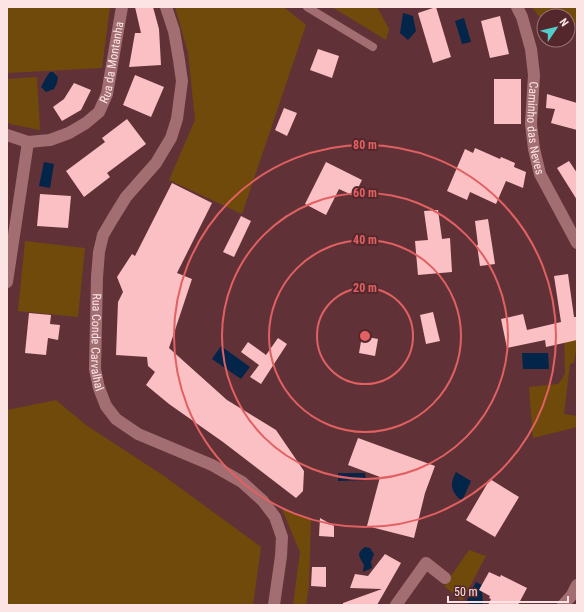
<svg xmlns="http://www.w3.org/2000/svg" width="584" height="612" viewBox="0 0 584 612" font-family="'Roboto Condensed',sans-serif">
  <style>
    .green { fill: #704a0b }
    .water { fill: #032549 }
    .building { fill: #fac0c4 }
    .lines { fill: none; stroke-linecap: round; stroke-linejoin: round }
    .service { stroke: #a26e72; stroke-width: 8 }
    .minor { stroke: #a26e72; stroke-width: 12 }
    .secondary { stroke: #a26e72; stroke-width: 12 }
    .ring { fill: none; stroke: #e16061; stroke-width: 2 }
    .labels { text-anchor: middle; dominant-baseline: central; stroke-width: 4; stroke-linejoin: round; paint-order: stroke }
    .street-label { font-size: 12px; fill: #fce4e5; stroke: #54272d }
    .centre { fill: #e16061; stroke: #54272d; stroke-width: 2 }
    .ring-label { font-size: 12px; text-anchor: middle; font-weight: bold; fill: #e16061; stroke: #54272d; stroke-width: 4; stroke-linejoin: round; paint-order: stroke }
  </style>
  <rect width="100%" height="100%" fill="#603237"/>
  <g class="green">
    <path d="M7,7H110L102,68L7,73Z"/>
    <path d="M175,7H284L306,25L242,214L169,180L195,120L188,53Z"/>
    <path d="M332,7H377L389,29L386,40Z"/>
    <path d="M532,7H577V24L568,28V16H544V23Z"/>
    <path d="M37,77L40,130L10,124L7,121V79Z"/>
    <path d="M25,241L85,248L78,317L18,311Z"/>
    <path d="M577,328V342L574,363L570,364L564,414L577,416V427L533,438L529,387L558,384L562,379L565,373L564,331Z"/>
    <path d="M56,400L86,425L164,476L261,547L253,605H7V410Z"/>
    <path d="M282,509L311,519L309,586L306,605H293L300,552Z"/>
    <path d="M469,550L486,556L462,601L444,586Z"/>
  </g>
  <g class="water">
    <path d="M403,13L413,16L416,31L408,40L400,33Z"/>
    <path d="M464,18L471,42L462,44L455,21Z"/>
    <path d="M50,72H53L58,77L57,83L54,89L46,92L41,87L47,76Z"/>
    <path d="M44,162L54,164L50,188L39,186Z"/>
    <path d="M221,346L250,367L241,379L212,359Z"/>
    <path d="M522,353H548L549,369H523Z"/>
    <path d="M456,472L471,481L462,501C451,492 449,485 456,472Z"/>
    <path d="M338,473H365L366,480L338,481Z"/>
    <path d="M365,547L370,548L374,554L371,562L372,568L363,572L364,565C360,557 355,554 365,547Z"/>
    <path d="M476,582L482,585L479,590L482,592L483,603L482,605H471L466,602Z"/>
  </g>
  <g class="building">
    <path d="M135,7H153L159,29L161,65L129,67L135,33H141Z"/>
    <path d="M436,7L451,57L433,63L418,13Z"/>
    <path d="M500,16L509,54L490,58L481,21Z"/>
    <path d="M318,49L339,56L332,78L310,70Z"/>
    <path d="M135,75L164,87L151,117L123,105Z"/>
    <rect x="494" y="79" width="27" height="45"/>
    <path d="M74,83L91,90L81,110L62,121L53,107L64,99Z"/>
    <path d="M547,94L577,103V130L551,123L555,109L546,108Z"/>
    <path d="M284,108L297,113L287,136L275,130Z"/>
    <path d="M127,119L146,144L107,173L110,177L84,197L66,171L105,142L102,138Z"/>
    <path d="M475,148L500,159L501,157L515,163L514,167L526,172L523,188L506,181L496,204L470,192L467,200L447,191L465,149L473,153Z"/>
    <path d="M569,161L577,173V200L557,168Z"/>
    <path d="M326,162L362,180L354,196L339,189L326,215L305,204Z"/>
    <path d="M172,183L212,203L177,273L192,279L169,348L227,400L276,430L304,471L303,491L296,498L223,442L169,404L146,385L155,372L148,366L147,357L116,355L118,302L123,292L117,277L132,254L135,256Z"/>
    <path d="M40,194L71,196L68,228L37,226Z"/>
    <path d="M438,210L442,239L450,238L452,272L418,275L415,241L428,240L424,211Z"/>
    <path d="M241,216L251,221L234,257L223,252Z"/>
    <path d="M488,219L495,264L480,266L477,245H478L475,221Z"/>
    <path d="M568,274L574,317H577V340L546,347L545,340L507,348L501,319L523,314L527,330L561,322L554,276Z"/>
    <path d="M433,312L440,341L426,344L420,315Z"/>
    <path d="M29,313L51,315L50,324L60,325L58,340L48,338L46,355L25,353Z"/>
    <path d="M362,336L378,339L375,356L359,353Z"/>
    <path d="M278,338L287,344L261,384L250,377L259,365L241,352L248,342L266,355Z"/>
    <path d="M358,438L435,466L425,493L414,538L367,526L380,477L348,465Z"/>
    <path d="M490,479L519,497L495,537L466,520Z"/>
    <path d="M320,518L334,526V537L319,536Z"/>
    <path d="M385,554L401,563L377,605H343V603L382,589L350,588L355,574L368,576Z"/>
    <path d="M312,567H326V587L311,586Z"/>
    <path d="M489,572L500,577L501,575L527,588L518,605H488L491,599L489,598L490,596L479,590Z"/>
  </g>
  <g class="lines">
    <path class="service" d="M307,7L373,47"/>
    <g class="minor">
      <path id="s1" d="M517,7L522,17L531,49L534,75L531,124L534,149L540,174L577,243"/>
      <path id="s2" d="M7,135L28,142L50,140L69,133L86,123L99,112L107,94L122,7"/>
      <path d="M7,282L28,142"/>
      <path d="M396,605L426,563L445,578"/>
      <path d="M563,605L572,595L577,585"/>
    </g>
    <path class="secondary" id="s3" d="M166,7L174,31L179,60L182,81L177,119L171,138L156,163L126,197L113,218L103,235L99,252L97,277L95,369L99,388L106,406L116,419L138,434L212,465L242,482L263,501L275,517L282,537L281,556L274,605"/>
  </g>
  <g class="ring">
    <circle cx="365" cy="336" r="48"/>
    <circle cx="365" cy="336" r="96"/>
    <circle cx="365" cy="336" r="143"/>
    <circle cx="365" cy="336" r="191"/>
  </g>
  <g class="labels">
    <g class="street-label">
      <text stroke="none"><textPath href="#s2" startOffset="153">Rua da Montanha</textPath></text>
      <text stroke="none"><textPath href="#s1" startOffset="124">Caminho das Neves</textPath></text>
      <text stroke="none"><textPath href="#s3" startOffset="361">Rua Conde Carvalhal</textPath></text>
    </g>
  </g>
  <circle cx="365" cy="336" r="6" class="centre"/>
  <g class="ring-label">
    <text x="365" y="149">80 m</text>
    <text x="365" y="197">60 m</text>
    <text x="365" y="244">40 m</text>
    <text x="365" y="292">20 m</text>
  </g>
  <rect width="584" height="612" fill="none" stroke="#fce4e5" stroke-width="16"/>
  <g transform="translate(556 28) rotate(55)"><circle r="19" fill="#54272d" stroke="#977377"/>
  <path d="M0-3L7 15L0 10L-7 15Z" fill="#53cdcb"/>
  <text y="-6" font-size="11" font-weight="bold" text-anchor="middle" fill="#fce4e5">N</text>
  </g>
  <path d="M448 596v6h120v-6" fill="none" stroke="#fce4e5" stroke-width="2"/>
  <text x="454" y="596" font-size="12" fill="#fce4e5" stroke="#54272d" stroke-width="3" paint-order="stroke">50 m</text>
</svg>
